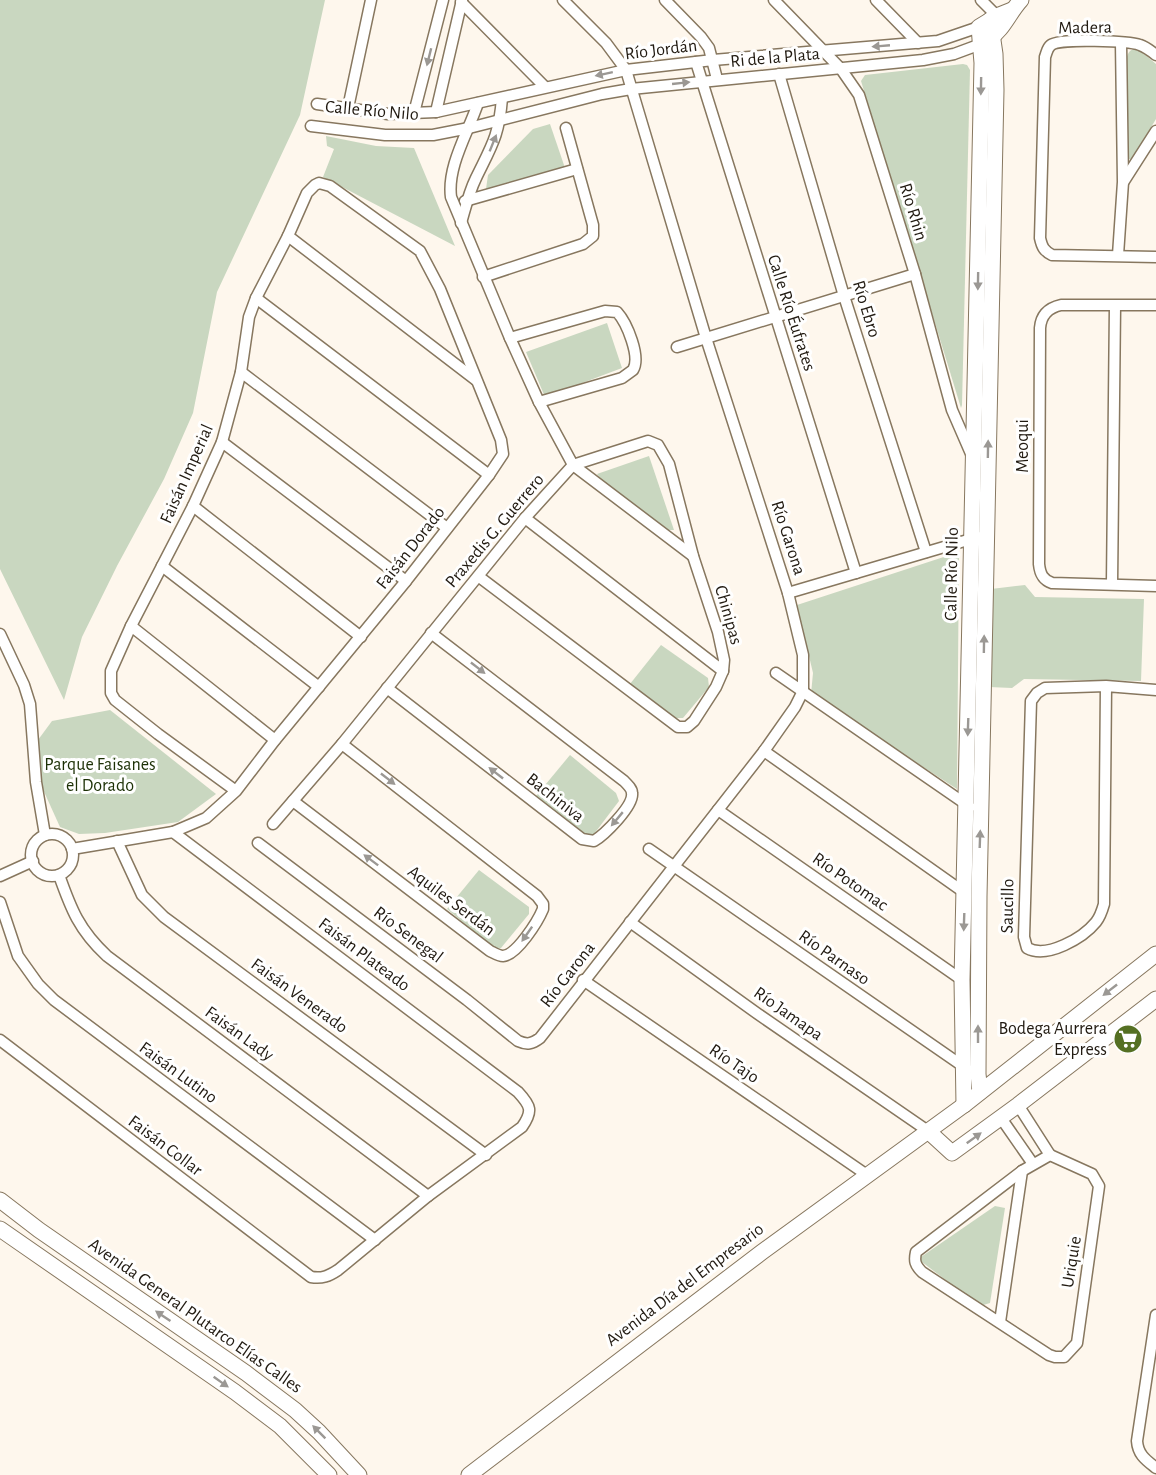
<svg xmlns="http://www.w3.org/2000/svg" width="1156" height="1475" viewBox="0 0 1156 1475" font-family="'Alegreya Sans',sans-serif">
  <style>
    .green { fill: #c9d7c0 }
    .lines { fill: none; stroke-linecap: round; stroke-linejoin: round }
    .street-casing { stroke: #87775f; stroke-width: 13 }
    .secondary-casing { stroke: #87775f; stroke-width: 17 }
    .street { stroke: #fff; stroke-width: 10 }
    .secondary { stroke: #fff; stroke-width: 15 }
    .oneway { fill: #9b9894 }
    .labels { text-anchor: middle; dominant-baseline: central; stroke-width: 6; stroke-linejoin: round; paint-order: stroke }
    .street-label { font-size: 18px; fill: #211a11; stroke: #fff }
    .park-label { font-size: 18px; fill: #1c3005; stroke: #fff }
    .poi-label { font-size: 18px; fill: #211a11; stroke: #fff; text-anchor: end }
  </style>
  <rect width="100%" height="100%" fill="#fef7ed"/>
  <g class="green">
    <path d="M0,0H325L300,115L217,292L193,413L164,479L117,566L82,637L64,700L0,569Z"/>
    <path d="M1137,48L1156,64V119L1132,159H1129L1126,155V60C1128,52 1130,49 1137,48Z"/>
    <path d="M963,64L967,65L970,70L962,405L961,408L861,81L865,75Z"/>
    <path d="M550,124L565,168L486,189L488,175L533,129Z"/>
    <path d="M326,136L376,146L414,148L455,246L323,177L334,149L327,146Z"/>
    <path d="M607,323L622,368L545,397L526,352Z"/>
    <path d="M649,456L674,530H664L603,482L597,474Z"/>
    <path d="M959,552L957,789L811,694L813,673L797,605Z"/>
    <path d="M1025,585L1035,597L1144,599L1141,681L1024,679L1012,688L989,687L991,589Z"/>
    <path d="M661,645L708,678L709,687L683,718H672L630,684Z"/>
    <path d="M110,710L216,794L178,822L105,833L79,834L60,827L41,785L38,740L52,721Z"/>
    <path d="M570,755L616,793L619,801L594,834L587,835L536,796Z"/>
    <path d="M479,870L529,907V914L501,948L495,949L447,909Z"/>
    <path d="M995,1206L1005,1208L990,1303L980,1306L918,1259Z"/>
  </g>
  <g class="lines">
    <g class="street-casing">
      <g id="street">
        <path d="M665,0L701,37L709,48L717,79"/>
        <path d="M774,0L841,69L859,95L915,274L952,410L972,456"/>
        <path d="M876,0L918,43"/>
        <path d="M981,0L1000,19"/>
        <path d="M461,2L545,87"/>
        <path d="M1156,55C1151,51 1146,47 1140,45C1129,41 1060,38 1051,45C1047,48 1047,52 1045,57L1040,238C1042,247 1044,251 1052,255L1156,257"/>
        <path d="M696,62L856,573"/>
        <path d="M779,74L844,296L926,552"/>
        <path d="M478,103C468,133 447,166 451,197L510,338L539,402L573,465L693,556"/>
        <path d="M317,104L388,114L436,112L626,70L713,60L938,41L979,27"/>
        <path d="M348,108L371,0"/>
        <path d="M436,112L462,0"/>
        <path d="M414,113L443,0"/>
        <path d="M311,126L385,135H433L469,128L602,94L631,89L923,60L954,54L981,44"/>
        <path d="M1124,181L1156,131"/>
        <path d="M465,201L577,169"/>
        <path d="M461,223C465,209 469,192 476,178C492,145 499,136 502,98"/>
        <path d="M288,236L476,380"/>
        <path d="M1118,255L1123,182L1121,43"/>
        <path d="M483,277L583,244L593,236V225L566,128"/>
        <path d="M256,298L489,475"/>
        <path d="M1156,305H1061C1048,308 1041,315 1040,328L1039,564C1040,574 1043,580 1052,583L1156,586"/>
        <path d="M510,338L605,311L617,312C627,323 641,357 633,370L622,378L539,402"/>
        <path d="M677,347L915,274"/>
        <path d="M241,372L447,528"/>
        <path d="M222,442L406,581"/>
        <path d="M193,506L361,637"/>
        <path d="M525,518L723,671"/>
        <path d="M162,566L319,687"/>
        <path d="M1112,584L1115,306"/>
        <path d="M788,593L978,537"/>
        <path d="M131,626L275,740"/>
        <path d="M0,634L24,685L30,704L36,782L45,835"/>
        <path d="M776,673L970,807"/>
        <path d="M1106,686L1104,904C1102,911 1100,917 1096,922C1083,938 1047,959 1027,948L1024,937L1031,701L1037,693L1045,688L1106,686L1156,690"/>
        <path d="M387,688L582,839L594,841C604,835 634,806 632,793C632,789 628,785 624,781L431,633"/>
        <path d="M764,751L965,893"/>
        <path d="M293,801L490,951C494,953 499,956 503,956C517,955 538,921 543,909V904L537,896L342,744"/>
        <path d="M718,810L962,980"/>
        <path d="M273,824L342,744L525,518L573,465L648,441L658,445L669,464L693,556L718,632L724,660L723,671L716,687L694,721L687,727H678L478,576"/>
        <circle cx="52" cy="855" r="21"/>
        <path d="M117,841L142,895L164,917L486,1155"/>
        <path d="M258,843L467,1000L518,1041C527,1045 532,1044 540,1038L764,751L795,707L803,691V655L788,593L706,338L626,70L606,43L563,0"/>
        <path d="M72,849L173,832L206,818L236,791L275,740L406,581L489,475L503,454L501,440L440,289L420,251L330,186L319,183L315,185L307,193L288,236L256,298L249,317L241,372L222,442L193,506L131,626L111,671V693L115,700L158,734L236,791"/>
        <path d="M649,849L967,1069"/>
        <path d="M59,875C71,909 79,930 107,956L428,1196"/>
        <path d="M0,876L33,861"/>
        <path d="M0,902L18,956L38,984L54,1000L375,1240"/>
        <path d="M630,922L758,1014L928,1131"/>
        <path d="M583,980L867,1175"/>
        <path d="M0,1040L311,1277C322,1279 329,1276 338,1270L428,1196L522,1127C533,1111 531,1106 518,1092L173,832"/>
        <path d="M1018,1105L1050,1155"/>
        <path d="M1001,1118L1033,1164"/>
        <path d="M1050,1155L1092,1174L1099,1186L1077,1343L1064,1357H1055L1049,1355L922,1272C915,1265 914,1261 916,1252L1022,1171Z"/>
        <path d="M1156,1315L1137,1441C1138,1455 1146,1460 1156,1468"/>
        <path d="M1000,1322L1022,1171"/>
      </g>
    </g>
    <g class="secondary-casing">
      <g id="secondary">
        <path d="M989,39C1003,30 1009,13 1021,0"/>
        <path d="M980,1092L978,1074L979,897L996,90L995,54L990,20"/>
        <path d="M964,1105L962,980L982,63L979,27L997,16L1012,10"/>
        <path d="M928,1131L952,1153L1018,1105L1156,999"/>
        <path d="M0,1200L39,1230L246,1373L295,1410L319,1432L359,1475"/>
        <path d="M0,1229L235,1392L280,1426L329,1475"/>
        <path d="M469,1475L762,1252L964,1105L1156,954"/>
      </g>
    </g>
    <use href="#street" class="street"/>
    <use href="#secondary" class="secondary"/>
  </g>
  <defs><path id="oneway-solid" d="M-6-.8H1V-3.2L6.5 0L1 3.2V.8H-6Z" transform="scale(1.5)"/></defs>
  <g class="oneway">
    <use href="#oneway-solid" transform="translate(881 46) rotate(175)"/>
    <use href="#oneway-solid" transform="translate(429 57) rotate(104)"/>
    <use href="#oneway-solid" transform="translate(604 74) rotate(168)"/>
    <use href="#oneway-solid" transform="translate(681 83) rotate(-6)"/>
    <use href="#oneway-solid" transform="translate(981 86) rotate(91)"/>
    <use href="#oneway-solid" transform="translate(493 143) rotate(-68)"/>
    <use href="#oneway-solid" transform="translate(978 281) rotate(91)"/>
    <use href="#oneway-solid" transform="translate(988 449) rotate(-89)"/>
    <use href="#oneway-solid" transform="translate(984 644) rotate(-89)"/>
    <use href="#oneway-solid" transform="translate(478 668) rotate(38)"/>
    <use href="#oneway-solid" transform="translate(968 727) rotate(92)"/>
    <use href="#oneway-solid" transform="translate(496 773) rotate(-142)"/>
    <use href="#oneway-solid" transform="translate(388 779) rotate(38)"/>
    <use href="#oneway-solid" transform="translate(617 819) rotate(130)"/>
    <use href="#oneway-solid" transform="translate(980 839) rotate(-88)"/>
    <use href="#oneway-solid" transform="translate(371 860) rotate(-143)"/>
    <use href="#oneway-solid" transform="translate(964 922) rotate(92)"/>
    <use href="#oneway-solid" transform="translate(527 934) rotate(125)"/>
    <use href="#oneway-solid" transform="translate(1110 990) rotate(142)"/>
    <use href="#oneway-solid" transform="translate(978 1034) rotate(-90)"/>
    <use href="#oneway-solid" transform="translate(974 1138) rotate(-36)"/>
    <use href="#oneway-solid" transform="translate(163 1316) rotate(-146)"/>
    <use href="#oneway-solid" transform="translate(221 1382) rotate(35)"/>
    <use href="#oneway-solid" transform="translate(319 1432) rotate(-135)"/>
  </g>
  <defs>
    <g id="supermarket-disc" transform="scale(1.5)"><circle r="9.5" fill="#557023" stroke="#fff"/><path d="M-6-5.5h2.5l.6 2H6L4.5 2H-2.5L-4.4-4H-6ZM-1.5 3.2a1.3 1.3 0 1 0 .1 0ZM3 3.2a1.3 1.3 0 1 0 .1 0Z" fill="#fff"/></g>
  </defs>
  <g fill-rule="evenodd">
    <use href="#supermarket-disc" x="1128" y="1039"/>
  </g>
  <g class="labels">
    <g class="street-label">
      <text transform="translate(1085 28) rotate(-1)">Madera</text>
      <text transform="translate(661 50) rotate(-7)">Río Jordán</text>
      <text transform="translate(775 58) rotate(-5)">Ri de la Plata</text>
      <text transform="translate(372 111) rotate(5)">Calle Río Nilo</text>
      <text transform="translate(913 212) rotate(73)">Río Rhin</text>
      <text transform="translate(866 309) rotate(73)">Río Ebro</text>
      <text transform="translate(791 313) rotate(72)">Calle Río Éufrates</text>
      <text transform="translate(1023 446) rotate(-90)">Meoqui</text>
      <text transform="translate(187 474) rotate(-66)">Faisán Imperial</text>
      <text transform="translate(495 531) rotate(-50)">Praxedis G. Guerrero</text>
      <text transform="translate(788 538) rotate(72)">Río Garona</text>
      <text transform="translate(411 548) rotate(-52)">Faisán Dorado</text>
      <text transform="translate(952 574) rotate(-89)">Calle Río Nilo</text>
      <text transform="translate(728 615) rotate(74)">Chinipas</text>
      <text transform="translate(555 798) rotate(38)">Bachiniva</text>
      <text transform="translate(850 882) rotate(35)">Río Potomac</text>
      <text transform="translate(451 901) rotate(37)">Aquiles Serdán</text>
      <text transform="translate(1008 906) rotate(-89)">Saucillo</text>
      <text transform="translate(408 935) rotate(37)">Río Senegal</text>
      <text transform="translate(364 955) rotate(37)">Faisán Plateado</text>
      <text transform="translate(834 958) rotate(35)">Río Parnaso</text>
      <text transform="translate(568 975) rotate(-52)">Río Garona</text>
      <text transform="translate(299 996) rotate(36)">Faisán Venerado</text>
      <text transform="translate(788 1014) rotate(35)">Río Jamapa</text>
      <text transform="translate(239 1034) rotate(36)">Faisán Lady</text>
      <text transform="translate(734 1064) rotate(34)">Río Tajo</text>
      <text transform="translate(178 1073) rotate(36)">Faisán Lutino</text>
      <text transform="translate(165 1146) rotate(37)">Faisán Collar</text>
      <text transform="translate(1072 1262) rotate(-81)">Uriquie</text>
      <text transform="translate(685 1285) rotate(-37)">Avenida Día del Empresario</text>
      <text transform="translate(195 1316) rotate(35)">Avenida General Plutarco Elías Calles</text>
    </g>
    <g class="park-label">
      <text x="100" y="765">Parque Faisanes<tspan x="100" dy="21">el Dorado</tspan></text>
    </g>
    <g class="poi-label">
      <text x="1107" y="1029">Bodega Aurrera<tspan x="1107" dy="21">Express</tspan></text>
    </g>
  </g>
</svg>
